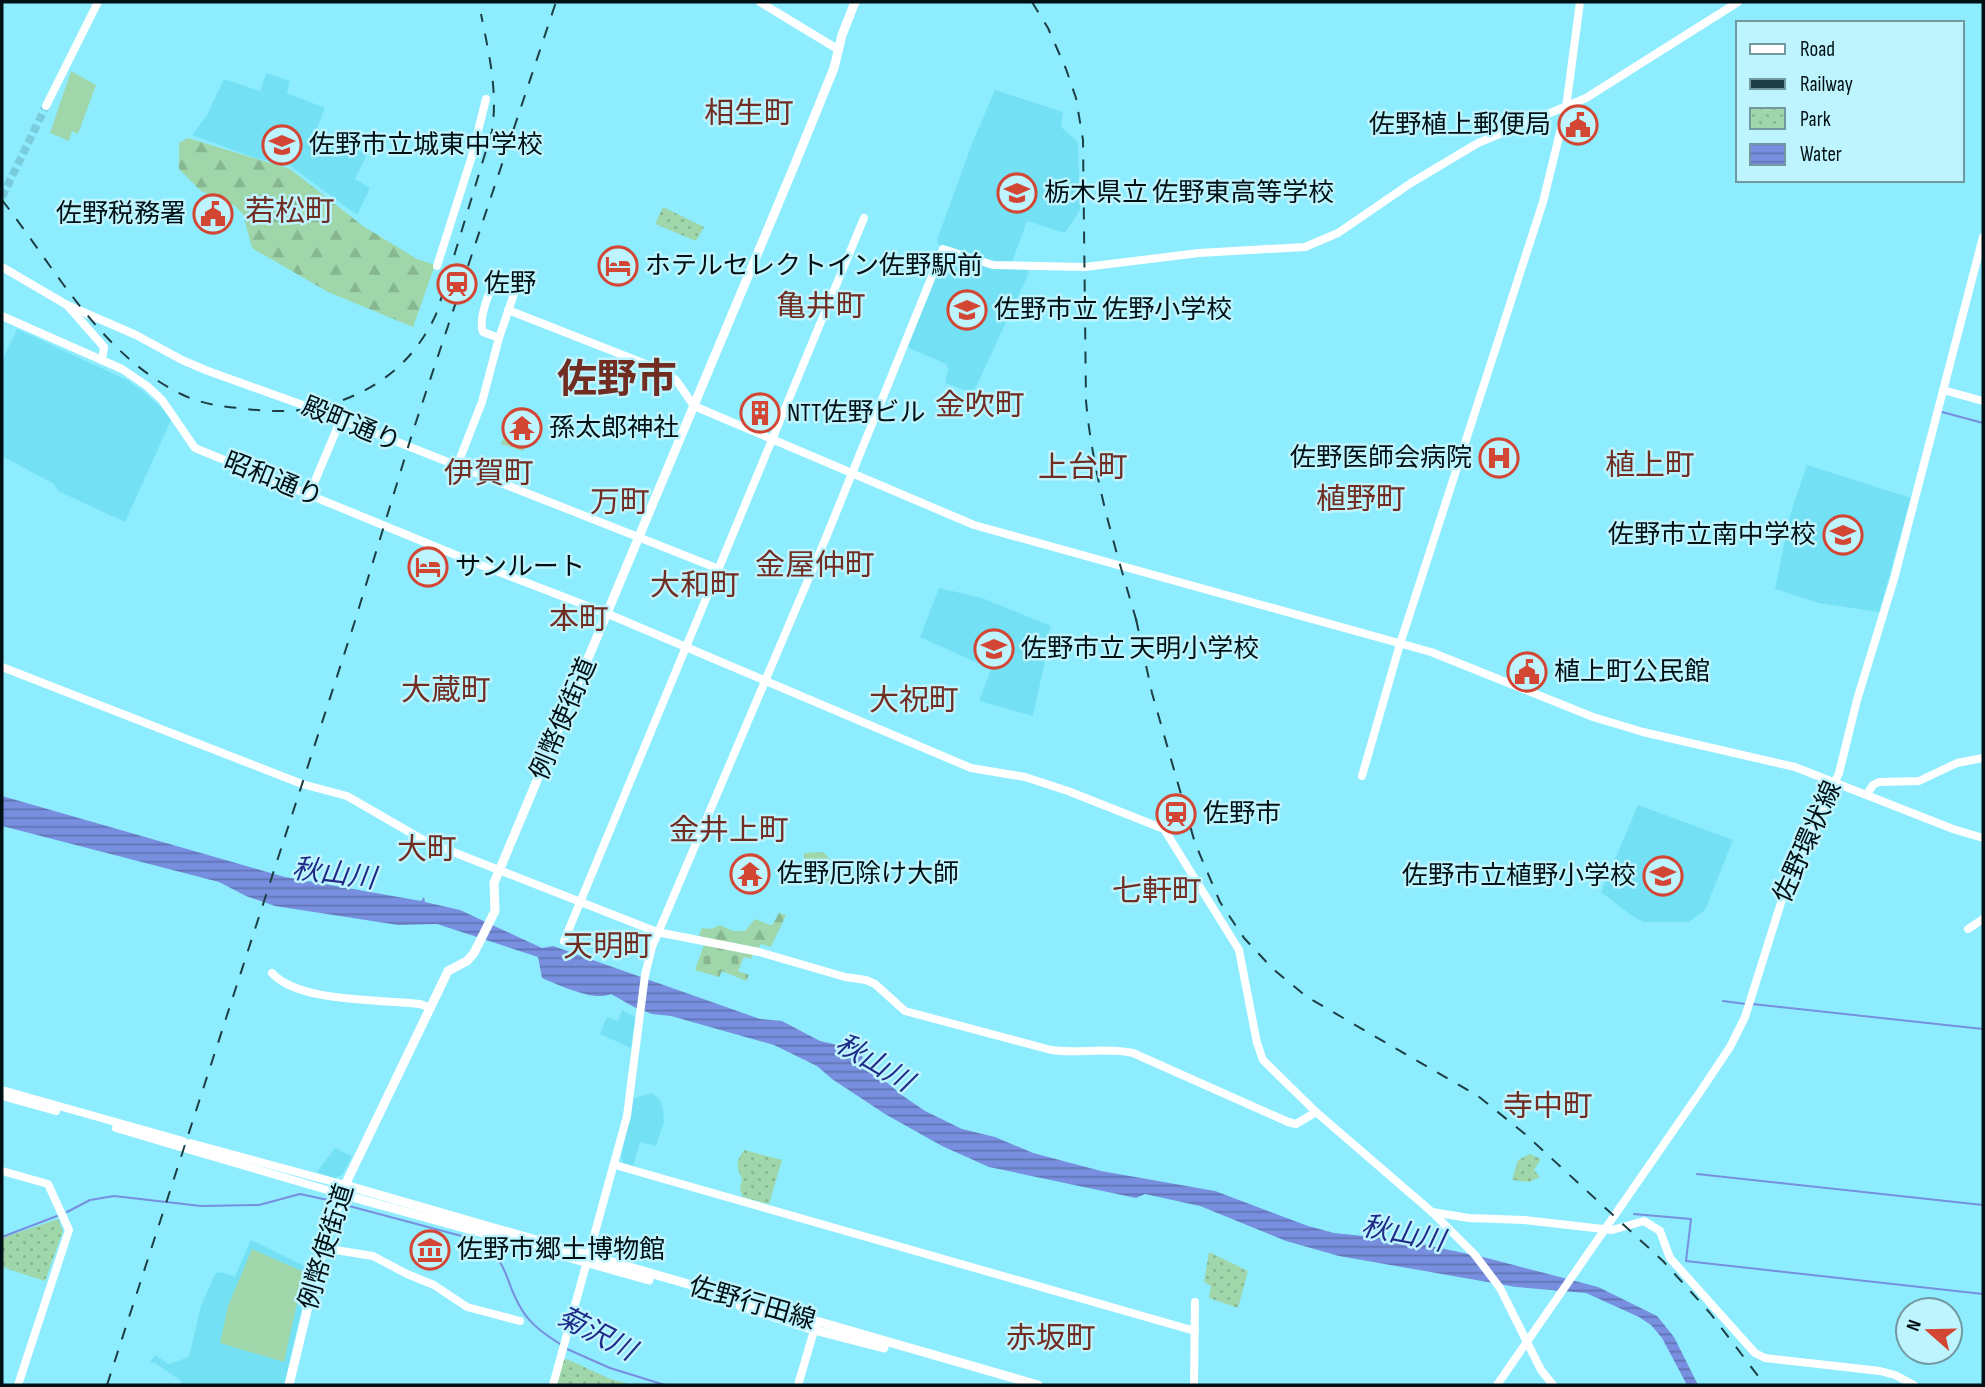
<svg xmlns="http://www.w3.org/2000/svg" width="1985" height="1387" viewBox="0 0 1985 1387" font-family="'Sofia Sans Condensed','Noto Sans JP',sans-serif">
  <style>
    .built { fill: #74e0f3 }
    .forest { fill: url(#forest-firs) }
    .cemetery { fill: url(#cemetery-stones) }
    .park { fill: url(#park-dots) }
    .garden { fill: #9fd6aa }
    .water { fill: url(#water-rules) }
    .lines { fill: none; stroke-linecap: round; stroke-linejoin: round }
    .stream { stroke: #788fe0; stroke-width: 2 }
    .secondary-tunnel { stroke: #78ccdc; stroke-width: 8; stroke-dasharray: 8 4; stroke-linecap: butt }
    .secondary { stroke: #fff; stroke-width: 8 }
    .primary { stroke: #fff; stroke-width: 9 }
    .rail { stroke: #1d3e45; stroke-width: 2; stroke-dasharray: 12 12; stroke-linecap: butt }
    .labels { text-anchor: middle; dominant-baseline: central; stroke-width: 5; stroke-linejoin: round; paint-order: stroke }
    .poi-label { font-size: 26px; fill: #001014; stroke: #bef4fe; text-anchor: start }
    .street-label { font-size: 26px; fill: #001014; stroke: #bef4fe }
    .water-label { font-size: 28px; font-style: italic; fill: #1f2b87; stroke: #bef4fe }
    .quarter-label { font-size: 30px; fill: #722d23; stroke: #bef4fe }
    .town-label { font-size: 40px; font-weight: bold; fill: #722d23; stroke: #bef4fe }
  </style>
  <defs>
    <pattern id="forest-firs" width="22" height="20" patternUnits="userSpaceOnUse" patternTransform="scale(1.75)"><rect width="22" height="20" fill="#9fd6aa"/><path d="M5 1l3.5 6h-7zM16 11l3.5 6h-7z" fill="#87b791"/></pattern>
    <pattern id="cemetery-stones" width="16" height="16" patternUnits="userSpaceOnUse" patternTransform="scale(1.75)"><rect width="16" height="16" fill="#9fd6aa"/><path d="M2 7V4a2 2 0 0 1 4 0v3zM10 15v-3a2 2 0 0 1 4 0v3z" fill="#87b791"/></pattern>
    <pattern id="park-dots" width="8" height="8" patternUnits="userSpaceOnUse" patternTransform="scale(1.75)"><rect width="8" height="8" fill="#9fd6aa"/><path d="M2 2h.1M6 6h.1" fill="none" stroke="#87b791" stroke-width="1.8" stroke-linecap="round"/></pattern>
    <pattern id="water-rules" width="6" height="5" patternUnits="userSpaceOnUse" patternTransform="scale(1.75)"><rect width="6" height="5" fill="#788fe0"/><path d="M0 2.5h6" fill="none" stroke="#6073b4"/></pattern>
  </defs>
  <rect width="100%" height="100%" fill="#8dedff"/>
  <g class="built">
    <path d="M266,73L290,81L287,93L325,108L316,131L367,154L355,179L370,188L357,215L289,165L255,158L192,135L207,115L224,79L260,91Z"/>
    <path d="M995,90L1063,112L1061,127L1078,142L1080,210L1065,233L1027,221L1012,262L987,261L938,244L937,240L973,141Z"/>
    <path d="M945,254L1027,270L1029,273L973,393L945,383L948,369L946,364L907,347Z"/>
    <path d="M17,329L127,380L144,392L172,418L125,522L58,491L54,484L2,456V361Z"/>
    <path d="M1807,465L1911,498L1879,612L1819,603L1775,589L1790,515Z"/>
    <path d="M939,588L982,598L1051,626L1042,656L1045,661L1033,716L979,701L991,669L920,637Z"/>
    <path d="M1638,805L1733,840L1705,910L1689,922H1644L1632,916L1601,892Z"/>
    <path d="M622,1010L634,1016L635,1019L631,1048L600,1034L607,1017L618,1021Z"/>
    <path d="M652,1093L660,1100L663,1108L664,1122L656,1146L640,1142L633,1166L624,1164L621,1157L634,1098Z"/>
    <path d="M335,1148L352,1156L342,1175L335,1178L317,1172Z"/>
    <path d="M251,1240L311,1269L284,1385H180L181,1381L155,1363H150L155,1355L169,1364L189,1357L201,1306L215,1274L218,1272L235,1276Z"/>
  </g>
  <g class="forest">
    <path d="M188,138L290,169L363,226L417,259L435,265L413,327L328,292L252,248L243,214L235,206L201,191L179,169V143Z"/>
    <path d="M823,852L830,859L829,862H820L816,864L815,870L834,876L836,879L832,884L825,880L810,884L803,876L804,853Z"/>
    <path d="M779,913L786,915L771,947L761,944L759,948L700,937L699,935L702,928L711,929L720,925L733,931H745L755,919L770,925L773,924Z"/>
  </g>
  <path class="cemetery" d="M704,945L753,954L751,959L744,957L738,971L749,975L746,981L722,971L719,977L695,970Z"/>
  <g class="park">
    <path d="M663,207L704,227L696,241L655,224Z"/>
    <path d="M513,416L535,425L523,451L501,444Z"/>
    <path d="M744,1150L782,1160L769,1204L743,1197L740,1190L742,1179C736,1166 736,1162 744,1150Z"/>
    <path d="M1530,1154L1541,1159L1534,1170L1540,1177L1529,1182L1512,1180L1518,1160Z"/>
    <path d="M58,1219L63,1231L45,1281L2,1267V1238Z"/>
    <path d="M1209,1252L1248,1271L1238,1308L1209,1298L1211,1286L1204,1282Z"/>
    <path d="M567,1359L608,1378L632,1385H557L563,1360Z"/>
  </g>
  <g class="garden">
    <path d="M71,71L96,85L78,134L72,131L69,141L50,133Z"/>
    <path d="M252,1249L304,1272L284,1362L220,1343L228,1306Z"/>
  </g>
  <path class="water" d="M2,796L285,877L421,901L424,897L425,902L460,910L542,948L553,946L760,1019L782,1021L820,1041L855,1049L885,1081L903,1096L925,1111L962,1129L995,1137L1033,1153L1101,1171L1215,1191L1308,1226L1334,1233L1403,1240L1487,1258L1598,1287L1657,1316L1674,1337L1698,1385H1687L1662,1338L1651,1325L1639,1317L1586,1293L1516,1287L1339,1256L1286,1241L1200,1206L1145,1194L1136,1198L989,1167L942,1146L885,1114L832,1079L817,1066L774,1045L671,1016L652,1014L634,1007L611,994C594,1002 559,985 542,978L538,957L437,924L398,925L275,906L246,896L219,882L2,826Z"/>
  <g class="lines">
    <g class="stream">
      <path d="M1942,412L1983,423"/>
      <path d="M1723,1001L1746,1004"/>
      <path d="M1752,1004L1983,1029"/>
      <path d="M1697,1174L1983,1205"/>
      <path d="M349,1206L473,1239C513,1263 501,1276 522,1310C531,1325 546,1335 560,1344"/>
      <path d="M67,1212L90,1200L114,1196L201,1206L259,1205L300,1194L328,1200"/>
      <path d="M1634,1214L1691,1219L1686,1261L1983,1294"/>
      <path d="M2,1237L57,1216"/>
      <path d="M567,1349L610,1368L665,1385"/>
    </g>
    <path class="secondary-tunnel" d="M2,197L46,106"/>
    <g class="secondary">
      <path d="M760,2L839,50"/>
      <path d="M46,106L98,2"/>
      <path d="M437,266L471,159L486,99"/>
      <path d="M2,267L67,305L104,347L102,360"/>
      <path d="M67,305L136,335L182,360L208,371L314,409L719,569"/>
      <path d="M508,310L661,370L676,380L694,406L974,525L1431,652L1593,717L1643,732L1795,767L1953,829L1983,838"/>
      <path d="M2,316L122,369L147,386L162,400L195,448L468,560L608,614L971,768L1025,777L1068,791L1164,829L1239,950L1257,1043L1263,1060L1316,1112L1432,1212L1475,1255L1500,1288L1541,1370L1553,1385"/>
      <path d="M1943,390L1983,401"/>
      <path d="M457,466L482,402L499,338L518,282L501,277C490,283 478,320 483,332L499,338"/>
      <path d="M309,495L341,419"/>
      <path d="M2,667L302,784L347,796L425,841L657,932L759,952L845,977L866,980L875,984L905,1011L1051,1050C1078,1054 1105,1047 1133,1053L1288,1122L1296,1124L1316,1112"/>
      <path d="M1362,776L1400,644L1543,202L1566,108L1580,2"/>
      <path d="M1867,794L1873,785L1879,782L1919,781L1957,763L1983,758"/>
      <path d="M1968,929L1983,919"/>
      <path d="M564,941L864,218"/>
      <path d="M272,973C299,1003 381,999 420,1004L431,1008"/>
      <path d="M2,1090L183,1141"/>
      <path d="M2,1096L56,1111"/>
      <path d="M116,1128L180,1147"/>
      <path d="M190,1143L345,1185"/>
      <path d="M187,1149L341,1194"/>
      <path d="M615,1165L1195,1331"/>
      <path d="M2,1171L48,1184L69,1230L18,1385"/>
      <path d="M1432,1212L1469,1218L1524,1220L1612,1230L1644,1221L1660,1231L1670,1258L1755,1353L1765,1358L1880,1371L1895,1375L1914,1385"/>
      <path d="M323,1248L373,1256L407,1274L434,1285L467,1307L520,1321"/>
      <path d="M553,1385L627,1116L645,975L652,947L825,540L943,249L993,265L1085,267L1199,253L1305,247L1338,233L1411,183L1478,143L1586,98L1738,2"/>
      <path d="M798,1385L816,1324"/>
      <path d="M1194,1385L1195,1302"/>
      <path d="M1497,1385L1700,1092L1730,1047L1745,1017L1785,890L1839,773L1857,700L1894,579L1983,237"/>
    </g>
    <g class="primary">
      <path d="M345,1185L1038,1385"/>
      <path d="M341,1194L504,1239"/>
      <path d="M518,1243L649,1280"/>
      <path d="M740,1306L814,1330L884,1348"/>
      <path d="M289,1385L317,1269L345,1185L448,971L467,961L474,953L495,911L494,883L795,164L834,68L842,35L855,2"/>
    </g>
    <g class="rail">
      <path d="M1032,2L1048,28L1066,69L1076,98L1083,140L1086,401C1093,478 1116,551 1138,626"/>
      <path d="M2,200C55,268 100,354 181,394C199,403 218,406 238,408C268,412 298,413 328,405C379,390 416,360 437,312L492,131C498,91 489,54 481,14"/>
      <path d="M1136,619L1152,693L1195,843L1220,902L1244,938L1273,969L1307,997L1478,1096L1525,1134L1663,1261L1710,1313L1765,1385"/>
      <path d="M107,1385L354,624L413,431L556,2"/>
    </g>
  </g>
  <defs>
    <g id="civic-ring" transform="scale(2.0125)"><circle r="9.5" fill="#bef4fe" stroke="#d34634" stroke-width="1.5"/><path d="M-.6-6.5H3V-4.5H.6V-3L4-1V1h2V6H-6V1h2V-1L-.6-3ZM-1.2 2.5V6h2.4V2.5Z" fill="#d34634"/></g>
    <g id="school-ring" transform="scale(2.0125)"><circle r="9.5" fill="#bef4fe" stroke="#d34634" stroke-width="1.5"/><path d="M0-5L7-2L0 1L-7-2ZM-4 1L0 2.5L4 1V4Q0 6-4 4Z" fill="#d34634"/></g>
    <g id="hotel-ring" transform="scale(2.0125)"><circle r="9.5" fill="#bef4fe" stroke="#d34634" stroke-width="1.5"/><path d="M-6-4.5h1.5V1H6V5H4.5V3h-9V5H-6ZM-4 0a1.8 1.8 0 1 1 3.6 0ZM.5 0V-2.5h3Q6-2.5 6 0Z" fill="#d34634"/></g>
    <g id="station-ring" transform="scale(2.0125)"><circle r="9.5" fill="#bef4fe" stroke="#d34634" stroke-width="1.5"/><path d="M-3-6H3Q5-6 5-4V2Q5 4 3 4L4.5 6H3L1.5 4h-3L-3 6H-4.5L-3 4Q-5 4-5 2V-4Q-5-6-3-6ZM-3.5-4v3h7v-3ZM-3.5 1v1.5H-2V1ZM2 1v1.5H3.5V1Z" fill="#d34634"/></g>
    <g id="building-ring" transform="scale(2.0125)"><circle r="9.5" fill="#bef4fe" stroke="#d34634" stroke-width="1.5"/><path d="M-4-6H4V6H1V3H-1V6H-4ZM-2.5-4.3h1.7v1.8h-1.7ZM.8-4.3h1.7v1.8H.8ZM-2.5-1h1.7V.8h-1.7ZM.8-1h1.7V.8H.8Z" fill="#d34634"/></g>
    <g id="temple-ring" transform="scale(2.0125)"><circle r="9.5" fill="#bef4fe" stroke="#d34634" stroke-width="1.5"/><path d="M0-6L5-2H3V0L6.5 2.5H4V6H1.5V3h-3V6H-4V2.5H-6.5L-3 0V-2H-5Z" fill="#d34634"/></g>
    <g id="hospital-ring" transform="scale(2.0125)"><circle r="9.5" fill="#bef4fe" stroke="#d34634" stroke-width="1.5"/><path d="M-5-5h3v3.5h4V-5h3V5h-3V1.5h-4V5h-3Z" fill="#d34634"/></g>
    <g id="museum-ring" transform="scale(2.0125)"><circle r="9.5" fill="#bef4fe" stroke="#d34634" stroke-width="1.5"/><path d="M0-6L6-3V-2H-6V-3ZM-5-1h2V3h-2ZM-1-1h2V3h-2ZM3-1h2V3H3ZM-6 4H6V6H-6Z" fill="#d34634"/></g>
  </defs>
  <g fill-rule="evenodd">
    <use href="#civic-ring" x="1578" y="125"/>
    <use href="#school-ring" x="282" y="145"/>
    <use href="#school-ring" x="1017" y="193"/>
    <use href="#civic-ring" x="213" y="214"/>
    <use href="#hotel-ring" x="618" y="266"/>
    <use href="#station-ring" x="457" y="284"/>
    <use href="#school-ring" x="967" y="310"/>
    <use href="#building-ring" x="760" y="413"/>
    <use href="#temple-ring" x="522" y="428"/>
    <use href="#hospital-ring" x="1499" y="458"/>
    <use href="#school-ring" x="1843" y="535"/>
    <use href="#hotel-ring" x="428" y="567"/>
    <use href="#school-ring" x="994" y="649"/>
    <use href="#civic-ring" x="1527" y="672"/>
    <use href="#station-ring" x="1176" y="814"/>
    <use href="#temple-ring" x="750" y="874"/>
    <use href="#school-ring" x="1663" y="876"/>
    <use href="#museum-ring" x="430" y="1250"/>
  </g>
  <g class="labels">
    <g class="poi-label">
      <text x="1551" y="125" text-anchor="end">佐野植上郵便局</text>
      <text x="309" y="145">佐野市立城東中学校</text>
      <text x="1044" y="193">栃木県立 佐野東高等学校</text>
      <text x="186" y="214" text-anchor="end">佐野税務署</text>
      <text x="645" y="266">ホテルセレクトイン佐野駅前</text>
      <text x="484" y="284">佐野</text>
      <text x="994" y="310">佐野市立 佐野小学校</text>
      <text x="787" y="413">NTT佐野ビル</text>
      <text x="549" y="428">孫太郎神社</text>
      <text x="1472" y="458" text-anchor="end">佐野医師会病院</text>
      <text x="1816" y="535" text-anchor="end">佐野市立南中学校</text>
      <text x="455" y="567">サンルート</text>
      <text x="1021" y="649">佐野市立 天明小学校</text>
      <text x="1554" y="672">植上町公民館</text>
      <text x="1203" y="814">佐野市</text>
      <text x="777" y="874">佐野厄除け大師</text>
      <text x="1636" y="876" text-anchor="end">佐野市立植野小学校</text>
      <text x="457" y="1250">佐野市郷土博物館</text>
    </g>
    <g class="street-label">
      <text transform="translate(351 425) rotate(22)">殿町通り</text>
      <text transform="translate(273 480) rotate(22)">昭和通り</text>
      <text transform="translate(564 719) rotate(-67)">例幣使街道</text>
      <text transform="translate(1808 842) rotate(-66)">佐野環状線</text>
      <text transform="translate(327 1247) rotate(-73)">例幣使街道</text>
      <text transform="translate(752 1304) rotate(16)">佐野行田線</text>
    </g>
    <g class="water-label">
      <text transform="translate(334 874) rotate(7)">秋山川</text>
      <text transform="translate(874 1063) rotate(31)">秋山川</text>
      <text transform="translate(1403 1234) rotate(11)">秋山川</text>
      <text transform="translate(596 1334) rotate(27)">菊沢川</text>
    </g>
    <g class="quarter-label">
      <text x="749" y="114">相生町</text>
      <text x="290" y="212">若松町</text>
      <text x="821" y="307">亀井町</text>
      <text x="980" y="406">金吹町</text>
      <text x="1650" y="466">植上町</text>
      <text x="1083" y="468">上台町</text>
      <text x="489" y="474">伊賀町</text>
      <text x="1361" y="500">植野町</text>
      <text x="620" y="503">万町</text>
      <text x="815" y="566">金屋仲町</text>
      <text x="695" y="586">大和町</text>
      <text x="579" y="620">本町</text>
      <text x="446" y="691">大蔵町</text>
      <text x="914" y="701">大祝町</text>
      <text x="729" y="831">金井上町</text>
      <text x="427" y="850">大町</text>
      <text x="1157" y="892">七軒町</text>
      <text x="608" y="947">天明町</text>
      <text x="1548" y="1107">寺中町</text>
      <text x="1051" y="1339">赤坂町</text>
    </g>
    <g class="town-label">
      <text x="617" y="380">佐野市</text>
    </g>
  </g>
  <rect width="1985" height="1387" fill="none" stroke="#001014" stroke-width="7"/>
  <rect x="1736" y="21" width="228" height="161" fill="#bef4fe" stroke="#7299a0" stroke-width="2"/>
  <rect x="1750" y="44" width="35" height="10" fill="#ffffff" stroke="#7299a0" stroke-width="2"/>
  <text x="1800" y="56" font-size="21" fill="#001014">Road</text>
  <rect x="1750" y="79" width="35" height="10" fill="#1d3e45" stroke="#7299a0" stroke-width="2"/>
  <text x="1800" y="91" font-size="21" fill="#001014">Railway</text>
  <rect x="1750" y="108" width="35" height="21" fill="url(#park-dots)" stroke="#7299a0" stroke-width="2"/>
  <text x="1800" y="126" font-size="21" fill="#001014">Park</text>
  <rect x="1750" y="144" width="35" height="21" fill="url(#water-rules)" stroke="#7299a0" stroke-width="2"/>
  <text x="1800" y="161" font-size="21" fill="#001014">Water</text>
  <g transform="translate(1929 1331) rotate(290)"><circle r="33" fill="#bef4fe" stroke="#7299a0" stroke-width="2"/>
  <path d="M0-5L12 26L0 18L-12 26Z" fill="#d34634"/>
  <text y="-10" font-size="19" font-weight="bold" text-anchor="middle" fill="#001014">N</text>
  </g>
</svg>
